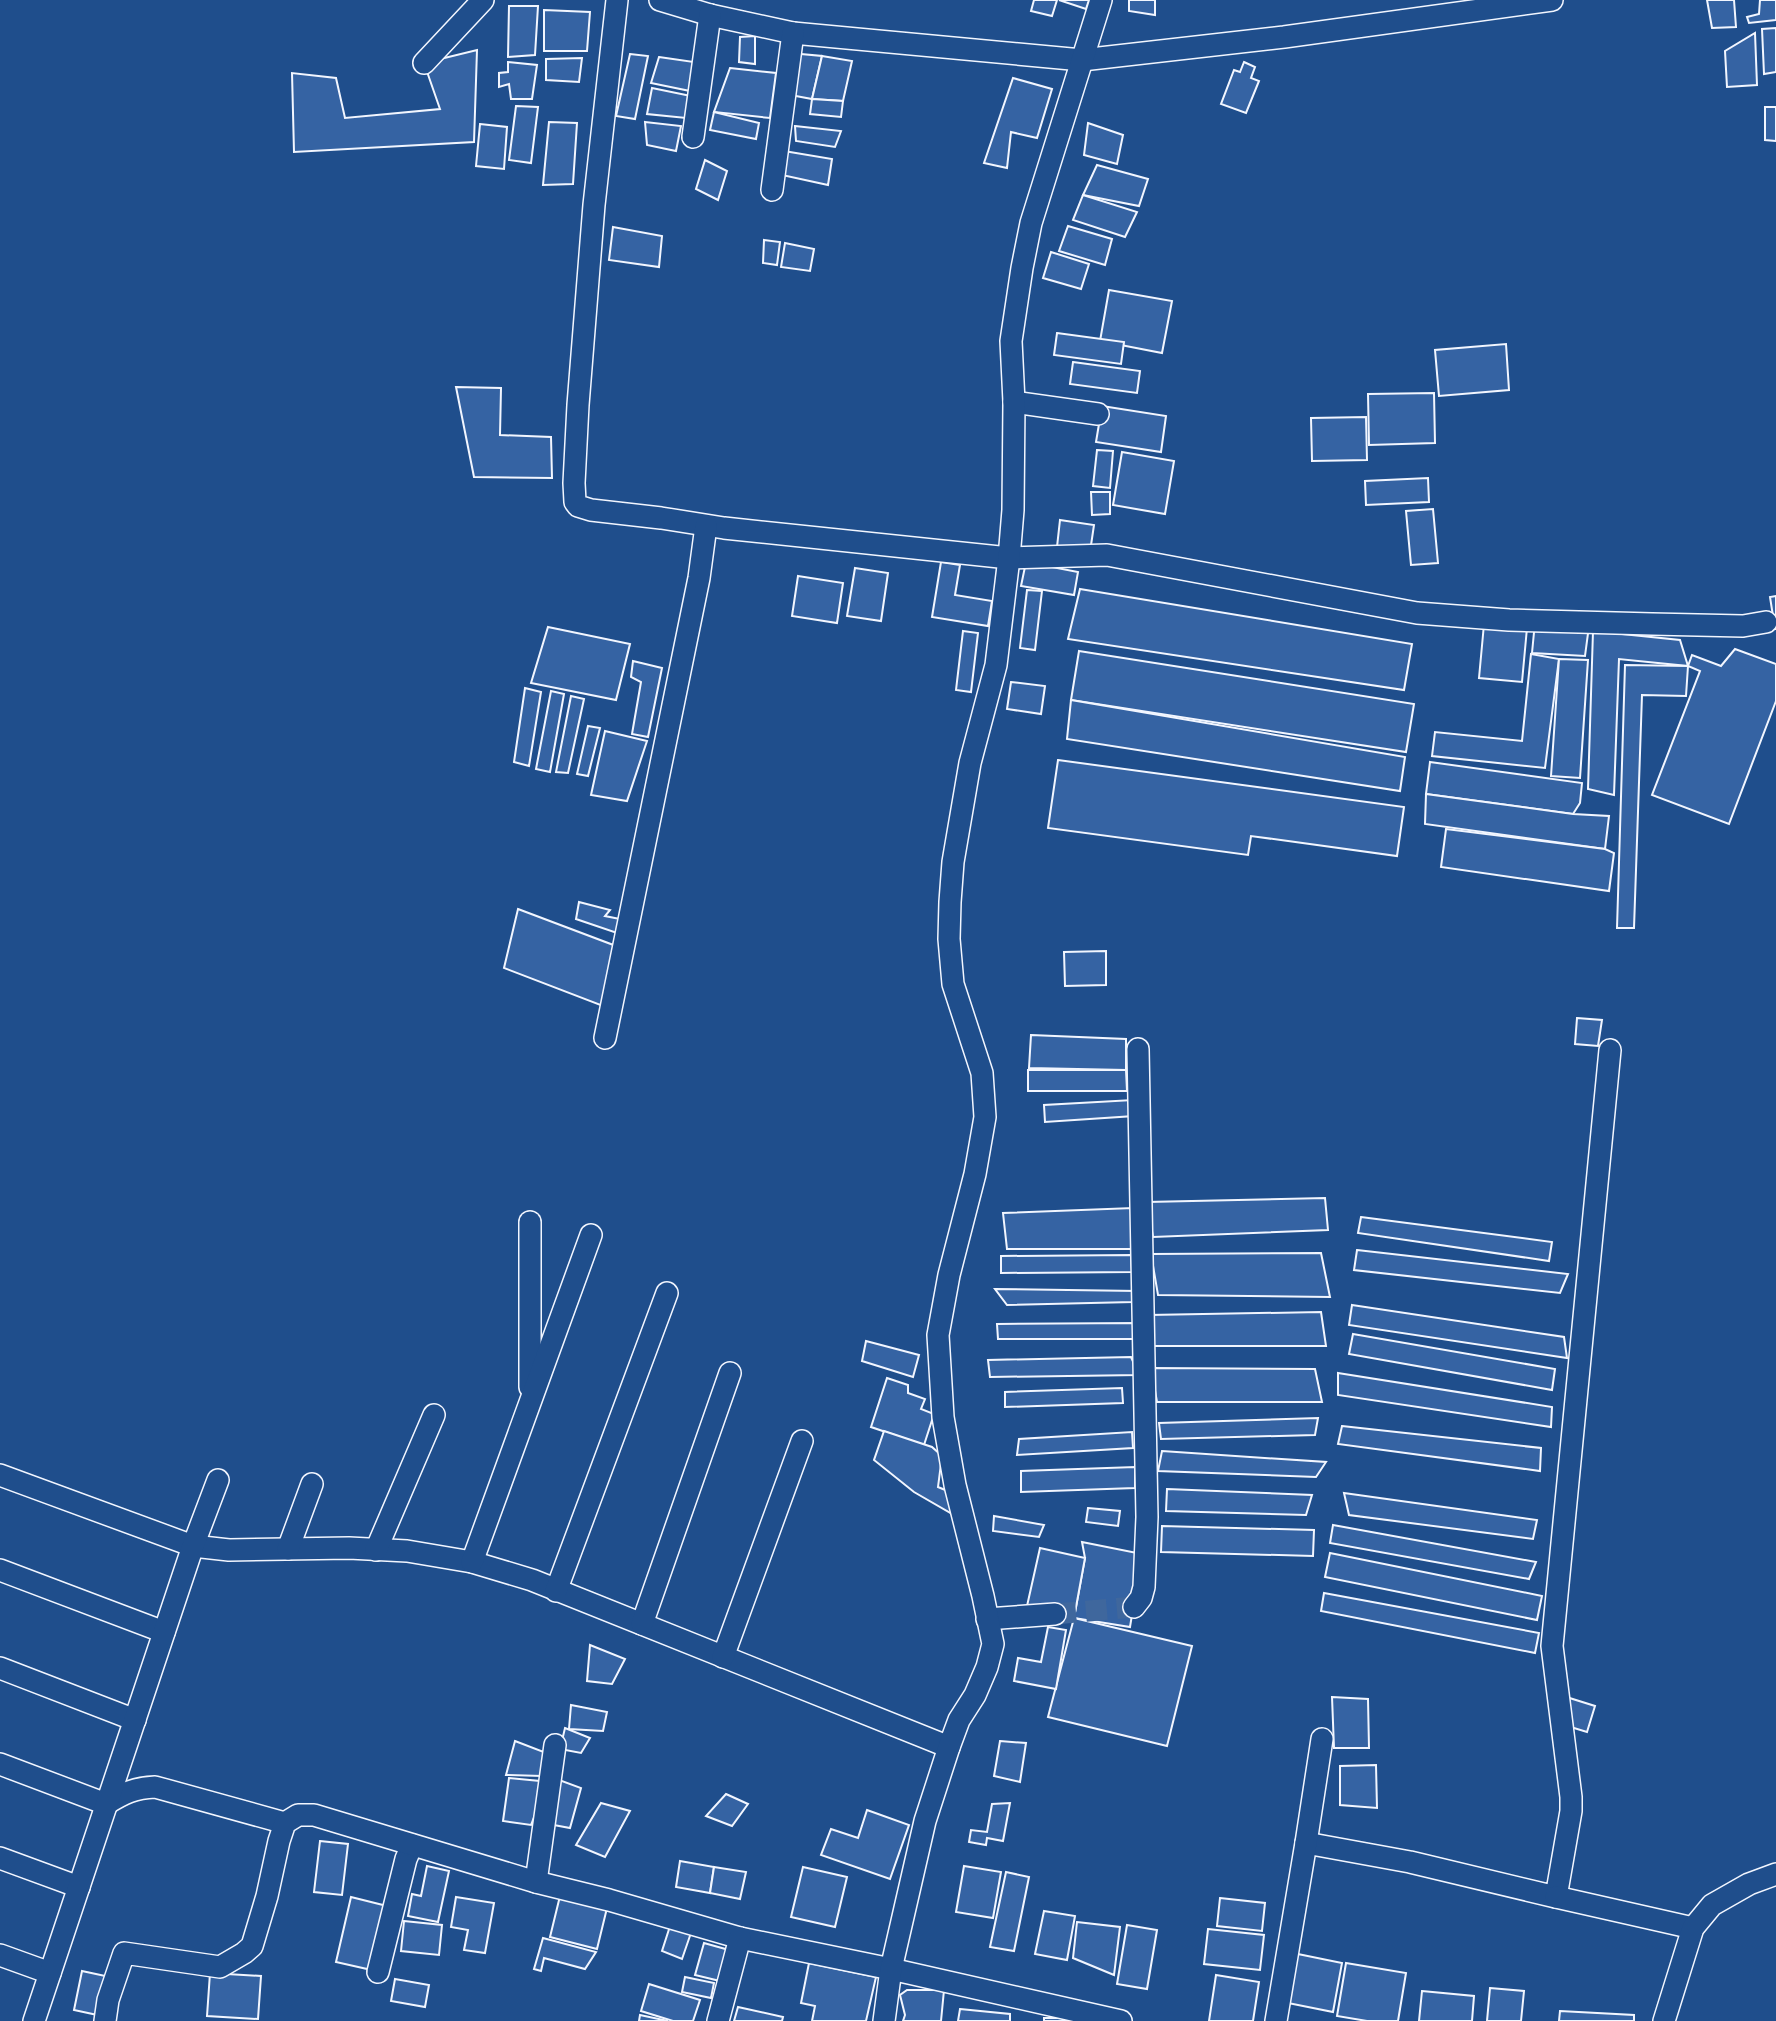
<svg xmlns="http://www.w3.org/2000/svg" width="1776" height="2021" viewBox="0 0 1776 2021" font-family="'Libre Baskerville',serif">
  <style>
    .building { fill: #3563a3; stroke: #f2f6ff; stroke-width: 2 }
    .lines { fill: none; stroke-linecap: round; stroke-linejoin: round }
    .street-tunnel { stroke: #3f679d; stroke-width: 21; stroke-dasharray: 21 10; stroke-linecap: butt }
    .street-casing { stroke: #f2f6ff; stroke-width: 24 }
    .street { stroke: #1f4e8c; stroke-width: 21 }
  </style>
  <rect width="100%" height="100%" fill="#1f4e8c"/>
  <g class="building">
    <path d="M1034,0H1057L1052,16L1031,11Z"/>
    <path d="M1059,0H1089L1086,9Z"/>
    <path d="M1129,0H1155V15L1129,11Z"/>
    <path d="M1707,0H1734L1736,27L1712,28Z"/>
    <path d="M1760,0H1776V20L1749,23L1747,17L1759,14Z"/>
    <path d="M509,6H538L535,55L508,57Z"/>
    <path d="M544,10L590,12L587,51H544Z"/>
    <path d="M1776,28V72L1764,74L1762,29Z"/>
    <path d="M1755,33L1757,85L1727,87L1725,51Z"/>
    <path d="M755,36V64L739,62L740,37Z"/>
    <path d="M477,50L474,142L294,152L292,73L336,78L345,118L440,109L424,63Z"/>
    <path d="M790,53L822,56L812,99L785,94Z"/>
    <path d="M630,54L648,56L635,119L616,116Z"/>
    <path d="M822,56L852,61L843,101L812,99Z"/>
    <path d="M659,57L694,62L690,91L651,83Z"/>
    <path d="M582,58L579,82L546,80V59Z"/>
    <path d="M508,62L537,65L532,99H511L509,84L499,87V73L508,72Z"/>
    <path d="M1244,62L1255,67L1251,78L1259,81L1246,113L1221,104L1234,70L1240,72Z"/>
    <path d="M730,68L776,73L770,118L714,112Z"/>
    <path d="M1013,78L1052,89L1037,138L1011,132L1007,168L984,163Z"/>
    <path d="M652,88L691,96L686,118L647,114Z"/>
    <path d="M812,99L843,101L841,117L810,114Z"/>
    <path d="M516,106L538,107L531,163L509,160Z"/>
    <path d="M1765,107H1776V141L1765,140Z"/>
    <path d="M714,112L759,123L756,139L710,130Z"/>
    <path d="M549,122L577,123L573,184L543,185Z"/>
    <path d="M645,122L681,126L676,151L647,145Z"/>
    <path d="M1088,123L1123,135L1117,164L1084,155Z"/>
    <path d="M480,124L507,127L504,169L476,166Z"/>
    <path d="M795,126L841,131L835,147L796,141Z"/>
    <path d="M784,151L832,159L828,185L782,175Z"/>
    <path d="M705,160L727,171L718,200L696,189Z"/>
    <path d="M1097,165L1148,179L1139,206L1083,195Z"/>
    <path d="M1083,195L1137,212L1125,237L1073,220Z"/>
    <path d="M1068,226L1112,239L1105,265L1059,251Z"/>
    <path d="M613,227L662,236L659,267L609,260Z"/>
    <path d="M764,240L780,242L777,265L763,263Z"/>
    <path d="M785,243L814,249L810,271L781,267Z"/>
    <path d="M1051,252L1089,264L1081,289L1043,278Z"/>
    <path d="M1109,290L1172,301L1162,353L1100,341Z"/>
    <path d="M1057,333L1124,342L1121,364L1054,355Z"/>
    <path d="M1506,344L1509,390L1439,396L1435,350Z"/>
    <path d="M1073,362L1140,371L1137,393L1070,384Z"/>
    <path d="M456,387L501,388L500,435L551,437L552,478L474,477Z"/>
    <path d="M1434,393L1435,443L1369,445L1368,394Z"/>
    <path d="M1102,406L1166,416L1161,452L1096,442Z"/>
    <path d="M1366,417L1367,460L1312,461L1311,418Z"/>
    <path d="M1097,450L1113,451L1110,488L1093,486Z"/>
    <path d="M1122,452L1174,461L1165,514L1113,505Z"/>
    <path d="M1428,478L1429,502L1366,505L1365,481Z"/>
    <path d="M1091,492H1110V514L1092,515Z"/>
    <path d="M1433,509L1438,563L1411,565L1406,511Z"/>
    <path d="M1060,520L1094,525L1090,552L1057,547Z"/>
    <path d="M941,562L960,565L955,595L992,601L988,626L932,617Z"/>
    <path d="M1026,562L1078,572L1074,595L1021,586Z"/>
    <path d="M855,568L888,573L881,621L847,616Z"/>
    <path d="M798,576L843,583L837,623L792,616Z"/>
    <path d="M1080,589L1412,644L1404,690L1068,639Z"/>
    <path d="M1027,590L1042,591L1035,650L1020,648Z"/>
    <path d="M1776,596V629H1775L1770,597Z"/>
    <path d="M1535,622L1589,626L1585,656L1532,653Z"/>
    <path d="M1484,624L1527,628L1522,682L1479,678Z"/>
    <path d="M548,627L630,644L616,700L531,683Z"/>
    <path d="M963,631L978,633L971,692L956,690Z"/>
    <path d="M1593,631L1680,640L1688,666L1619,659L1614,795L1588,789Z"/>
    <path d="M1735,649L1776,664V701L1729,824L1652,795L1700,671L1688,666L1692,655L1721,666Z"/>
    <path d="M1079,651L1414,704L1406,752L1071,700Z"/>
    <path d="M1531,654L1559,659L1545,768L1432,756L1435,732L1522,741Z"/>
    <path d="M1559,659L1588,660L1580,778L1551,776Z"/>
    <path d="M633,661L662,668L648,737L632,734L641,682L631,677Z"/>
    <path d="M1625,665L1688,666L1686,696L1642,695L1634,928H1617Z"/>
    <path d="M1011,682L1045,686L1041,714L1007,709Z"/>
    <path d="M525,688L541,692L529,766L514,762Z"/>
    <path d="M551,691L564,694L550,772L536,769Z"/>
    <path d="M571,696L584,699L568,773L556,772Z"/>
    <path d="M1071,700L1405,757L1400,791L1067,739Z"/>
    <path d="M588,726L600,728L588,776L577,774Z"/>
    <path d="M605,731L647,741L627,801L591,795Z"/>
    <path d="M1058,760L1404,807L1397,856L1251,836L1248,855L1048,828Z"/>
    <path d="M1430,762L1582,783L1580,803L1573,814L1426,794Z"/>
    <path d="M1426,794L1573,814L1609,816L1605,849L1425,824Z"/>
    <path d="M1446,829L1605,849L1614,853L1609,891L1441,867Z"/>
    <path d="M579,902L610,910L605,916L620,919L617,933L576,919Z"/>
    <path d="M518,909L616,946L603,1006L504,968Z"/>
    <path d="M1106,951V985L1065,986L1064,952Z"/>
    <path d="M1577,1018L1602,1020L1598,1046L1575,1044Z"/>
    <path d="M1031,1035L1126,1039V1070L1029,1068Z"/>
    <path d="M1028,1070H1126L1127,1091H1028Z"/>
    <path d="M1133,1100L1134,1116L1045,1122L1044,1105Z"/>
    <path d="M1325,1198L1328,1230L1153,1237L1147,1202Z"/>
    <path d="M1133,1208L1134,1249H1007L1003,1213Z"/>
    <path d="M1361,1217L1552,1242L1549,1261L1358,1233Z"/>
    <path d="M1357,1250L1568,1274L1560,1293L1354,1270Z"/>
    <path d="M1321,1253L1330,1297L1158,1295L1151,1254Z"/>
    <path d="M1131,1255L1132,1272L1001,1273V1256Z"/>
    <path d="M995,1289L1137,1291L1133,1302L1007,1305Z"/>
    <path d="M1352,1305L1564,1337L1567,1358L1349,1325Z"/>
    <path d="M1321,1312L1326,1346H1151L1149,1315Z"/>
    <path d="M1138,1323L1134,1339H998L997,1324Z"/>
    <path d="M1353,1334L1555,1369L1552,1390L1349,1354Z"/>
    <path d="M866,1341L919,1355L913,1377L862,1361Z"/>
    <path d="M1131,1357L1139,1375L990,1377L988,1360Z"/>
    <path d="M1151,1368L1315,1369L1322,1402H1157Z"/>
    <path d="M1338,1373L1552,1407L1551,1427L1338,1395Z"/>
    <path d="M887,1378L908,1385V1393L925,1399L921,1409L934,1414L924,1445L871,1427Z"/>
    <path d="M1122,1388L1123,1403L1005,1407V1392Z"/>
    <path d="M1318,1418L1315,1435L1161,1439L1159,1423Z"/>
    <path d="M1342,1426L1541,1448L1540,1471L1338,1444Z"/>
    <path d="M884,1431L932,1447L942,1456L938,1487L955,1494L954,1515L914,1492L874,1460Z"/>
    <path d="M1132,1432L1133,1448L1017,1455L1019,1439Z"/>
    <path d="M1162,1451L1326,1462L1316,1477L1158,1471Z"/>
    <path d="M1135,1467V1488L1021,1492V1471Z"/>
    <path d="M1167,1489L1312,1495L1306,1515L1166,1511Z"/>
    <path d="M1344,1493L1537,1520L1533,1539L1349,1515Z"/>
    <path d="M1088,1508L1120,1511L1118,1526L1086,1522Z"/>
    <path d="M994,1516L1044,1525L1039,1537L993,1531Z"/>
    <path d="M1333,1525L1536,1562L1529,1579L1330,1543Z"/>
    <path d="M1162,1526L1314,1530L1313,1556L1161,1552Z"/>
    <path d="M1082,1542L1142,1554L1130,1627L1074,1618L1085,1558Z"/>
    <path d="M1040,1548L1085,1558L1074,1618L1027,1606Z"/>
    <path d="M1330,1553L1542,1596L1537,1620L1325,1577Z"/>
    <path d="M1324,1593L1539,1633L1535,1653L1321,1611Z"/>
    <path d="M1074,1618L1192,1646L1167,1746L1048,1717Z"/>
    <path d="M1048,1627L1066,1630L1056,1689L1014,1681L1018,1658L1041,1662Z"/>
    <path d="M590,1645L625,1659L612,1684L587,1681Z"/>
    <path d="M1560,1695L1595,1706L1587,1732L1564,1725Z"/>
    <path d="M1332,1697L1368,1699L1369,1748H1334Z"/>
    <path d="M571,1705L607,1712L603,1731L569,1729Z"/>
    <path d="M565,1728L590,1738L581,1753L560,1749Z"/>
    <path d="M515,1741L549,1754L542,1776L506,1775Z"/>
    <path d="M1000,1741L1026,1743L1020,1782L994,1776Z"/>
    <path d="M1376,1765L1377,1808L1340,1805V1766Z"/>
    <path d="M551,1777L581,1788L570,1828L543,1823Z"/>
    <path d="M509,1778L540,1781L536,1812L531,1825L503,1821Z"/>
    <path d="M726,1794L748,1804L732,1826L706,1816Z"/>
    <path d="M601,1803L630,1811L605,1857L576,1845Z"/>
    <path d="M1010,1803L1003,1841L987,1838L986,1845L969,1842L971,1830L987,1832L992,1804Z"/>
    <path d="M867,1810L909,1825L890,1879L821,1855L831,1829L858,1838Z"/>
    <path d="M320,1841L348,1844L342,1895L314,1892Z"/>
    <path d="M680,1861L714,1867L710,1893L676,1887Z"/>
    <path d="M427,1866L449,1871L438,1922L408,1916L412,1894L421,1896Z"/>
    <path d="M964,1866L1001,1872L993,1918L956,1912Z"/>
    <path d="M714,1867L746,1872L740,1899L710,1893Z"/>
    <path d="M803,1867L847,1877L835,1927L791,1917Z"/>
    <path d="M1006,1872L1029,1877L1014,1951L990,1947Z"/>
    <path d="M560,1896L607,1908L597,1949L550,1937Z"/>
    <path d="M351,1897L391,1907L376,1971L336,1962Z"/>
    <path d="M456,1897L494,1903L485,1953L464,1950L468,1930L451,1927Z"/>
    <path d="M1220,1898L1265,1903L1262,1931L1217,1926Z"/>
    <path d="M1044,1911L1075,1916L1067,1960L1035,1954Z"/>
    <path d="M404,1921L442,1925L439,1955L401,1951Z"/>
    <path d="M1077,1922L1120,1927L1114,1975L1073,1958Z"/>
    <path d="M671,1923L692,1930L682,1959L662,1951Z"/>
    <path d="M1127,1925L1157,1930L1147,1989L1117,1984Z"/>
    <path d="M1208,1929L1264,1935L1260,1970L1204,1964Z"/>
    <path d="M543,1938L596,1952L585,1969L544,1958L541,1971L534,1969Z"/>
    <path d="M704,1943L729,1950L720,1981L695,1975Z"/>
    <path d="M1293,1953L1342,1963L1333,2012L1283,2002Z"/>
    <path d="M809,1963L876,1977L866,2021H812L815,2006L801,2003Z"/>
    <path d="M1346,1963L1406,1973L1398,2021H1367L1337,2016Z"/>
    <path d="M82,1971L110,1977L102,2016L74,2010Z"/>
    <path d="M210,1973L261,1976L258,2019L207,2016Z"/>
    <path d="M1216,1975L1259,1982L1253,2021H1209Z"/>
    <path d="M685,1977L714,1983L711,1998L682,1992Z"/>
    <path d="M395,1979L429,1985L425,2007L391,2001Z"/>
    <path d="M649,1984L700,2000L693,2021H673L641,2011Z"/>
    <path d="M1490,1988L1524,1991L1521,2021H1487Z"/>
    <path d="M907,1990H944L941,2021H903L905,2015L900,1995Z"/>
    <path d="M1422,1991L1474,1996L1472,2021H1419Z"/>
    <path d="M738,2007L783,2017L782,2021H734Z"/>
    <path d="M960,2009L1010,2014V2021H958Z"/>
    <path d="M1560,2011L1634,2015V2021H1559Z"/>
    <path d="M640,2015L668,2021H639Z"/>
    <rect x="1044" y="2018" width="31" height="3"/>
  </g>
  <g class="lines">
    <path class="street-tunnel" d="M1055,1614L1134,1607"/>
    <g class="street-casing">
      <g id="street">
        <path d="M617,0L594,205L578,405L574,483L575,502L578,506L591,510L661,518L724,528L1009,558L1107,555L1417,613L1509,620L1652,624L1743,626L1766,622"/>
        <path d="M660,0L710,15L793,33L1082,60L1284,37L1552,0"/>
        <path d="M424,63L483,0"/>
        <path d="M693,137L710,15"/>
        <path d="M772,190L793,33"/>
        <path d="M1014,402L1098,414"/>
        <path d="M605,1038L699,578L706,526"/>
        <path d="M530,1222V1387"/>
        <path d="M0,1475L193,1546L229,1550L349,1548L407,1551L472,1562L532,1580L949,1747"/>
        <path d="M288,1549L312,1484"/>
        <path d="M376,1550L434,1415"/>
        <path d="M472,1562L591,1235"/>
        <path d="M0,1570L164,1632"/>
        <path d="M556,1591L667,1293"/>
        <path d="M1134,1607L1141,1598L1144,1587L1147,1517L1138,1049"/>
        <path d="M987,1619L1055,1614"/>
        <path d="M642,1624L730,1373"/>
        <path d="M723,1657L802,1441"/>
        <path d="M0,1668L135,1720"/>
        <path d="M0,1764L106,1804C124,1793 134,1788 155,1787L285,1823"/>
        <path d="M1306,1843L1410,1862L1556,1897L1571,1811V1797L1552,1646L1610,1050"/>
        <path d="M0,1858L79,1887"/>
        <path d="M536,1882L555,1745"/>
        <path d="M1556,1897L1693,1928"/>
        <path d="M0,1955L50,1973"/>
        <path d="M378,1972L406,1859L412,1845"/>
        <path d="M34,2021L193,1546L218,1480"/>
        <path d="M105,2021L108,2000L124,1953L220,1967L244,1953L252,1946L267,1896L279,1841L285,1823L298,1815H314L536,1882L609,1900L740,1938L891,1969L1121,2021"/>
        <path d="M718,2021L740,1938"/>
        <path d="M884,2021L891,1969L925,1821L949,1747L959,1720L975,1695L987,1667L993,1644L983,1596L955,1485L943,1417L938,1335L949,1275L975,1174L985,1117L982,1073L953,984L949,939L950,902L953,862L970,763L996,665L1009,558L1013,510L1014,402L1011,341L1022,268L1031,223L1101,0"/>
        <path d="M1276,2021L1306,1843L1322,1739"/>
        <path d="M1664,2021L1693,1928L1712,1905L1749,1884L1776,1874"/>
      </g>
    </g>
    <use href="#street" class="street"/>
  </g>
</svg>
